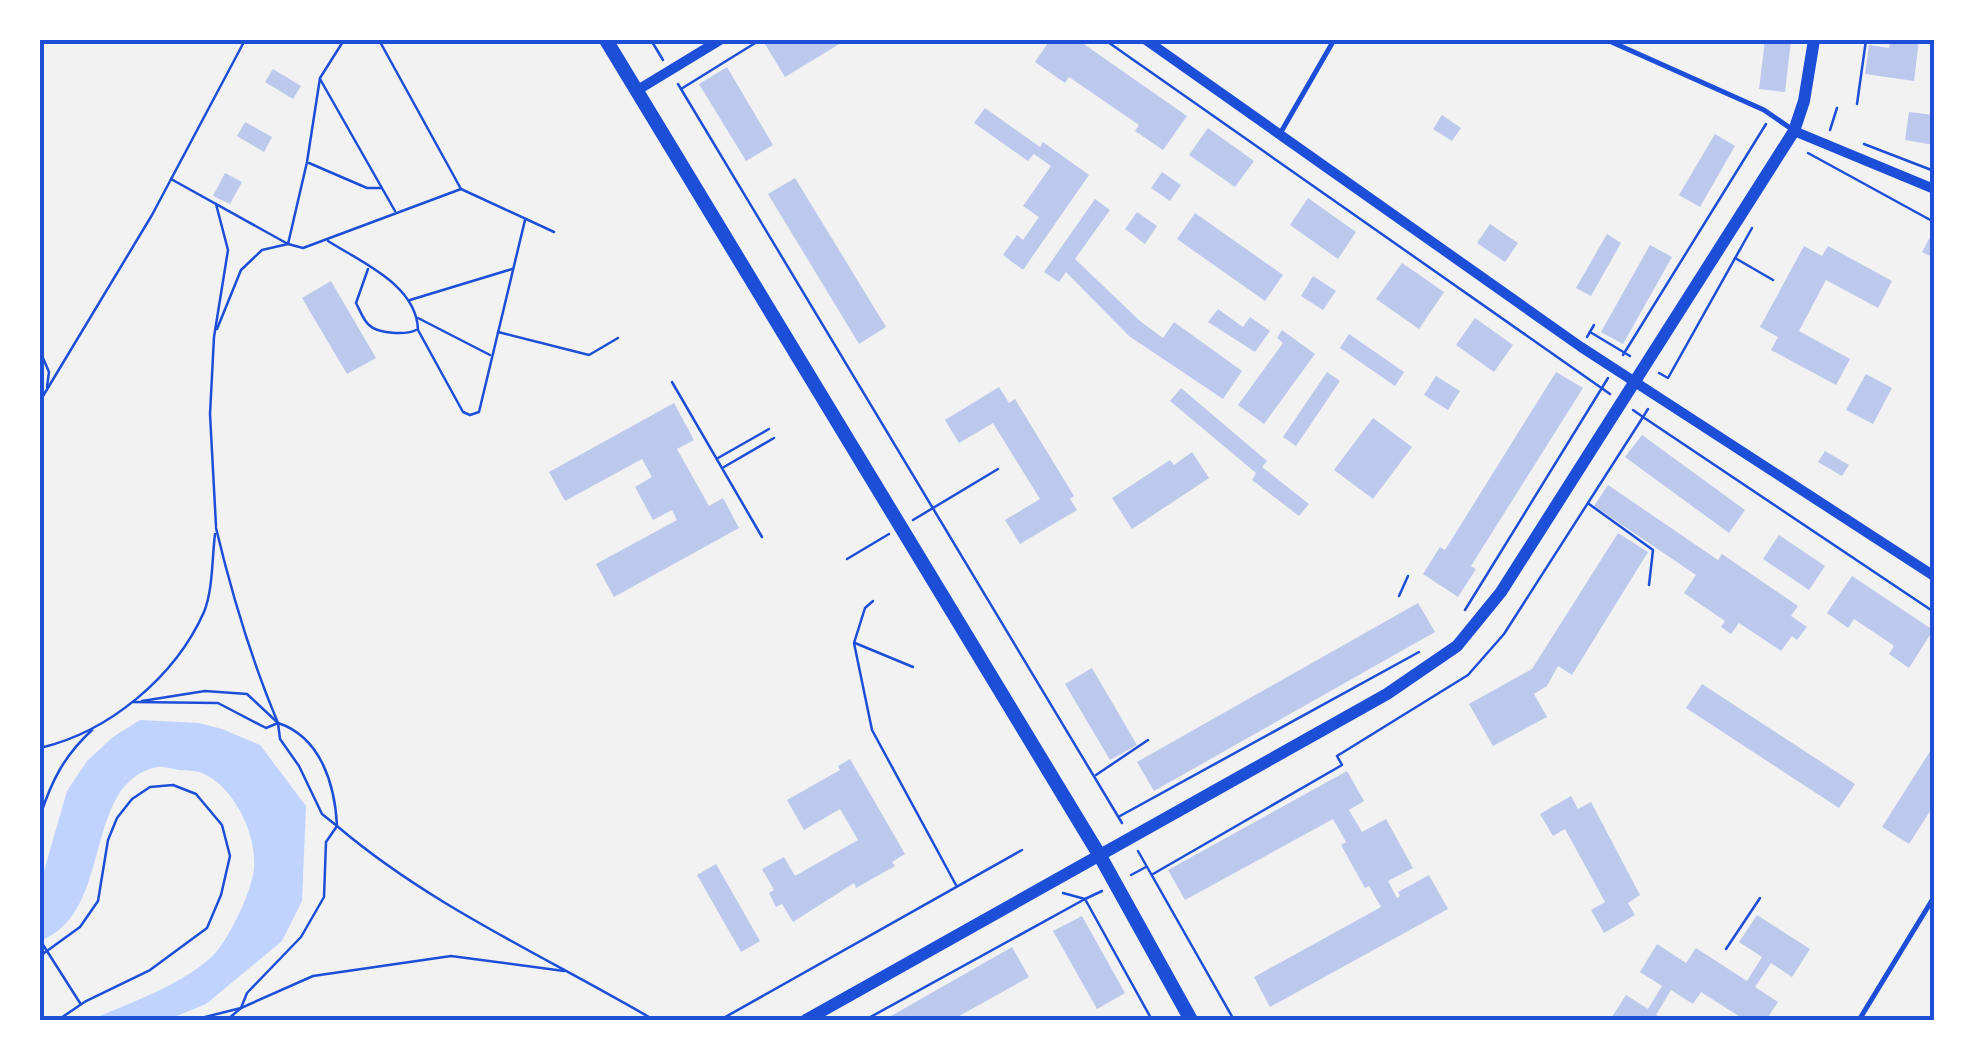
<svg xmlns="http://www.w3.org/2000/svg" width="1974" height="1060" viewBox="0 0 1974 1060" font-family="Barlow,sans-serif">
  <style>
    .water { fill: #bfd3fe }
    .building { fill: #bdc9ec }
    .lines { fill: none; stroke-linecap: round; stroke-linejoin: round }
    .path { stroke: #1d4ed8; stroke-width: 2.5 }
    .service { stroke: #1d4ed8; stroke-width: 5 }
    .minor { stroke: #1d4ed8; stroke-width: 10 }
    .tertiary { stroke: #1d4ed8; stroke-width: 12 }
    .secondary { stroke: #1d4ed8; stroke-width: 14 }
    .neatline { fill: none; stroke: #1d4ed8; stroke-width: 4 }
  </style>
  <rect width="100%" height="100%" fill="#f2f2f2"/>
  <path class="water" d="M140,720L199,723L222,729L260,745L306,806L302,901L282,941L206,1004L167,1020H91C129,1003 189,983 217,951C231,934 252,891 254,868C257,835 234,786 202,773C195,770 186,771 179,770C172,769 164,766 157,767C81,783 115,913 40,941V885L67,791L87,761L113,737Z"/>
  <g class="building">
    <path d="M772,40H846L785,77L765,44Z"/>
    <path d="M1050,40H1078L1187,116L1163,150L1135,131L1139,125L1069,77L1065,83L1035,62Z"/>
    <path d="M1765,40L1791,41L1785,92L1759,89Z"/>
    <path d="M1890,40H1919L1914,81L1865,74L1869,45L1889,48Z"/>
    <path d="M727,67L773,145L746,161L699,84Z"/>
    <path d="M273,69L301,86L293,99L265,82Z"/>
    <path d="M985,108L1040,147L1043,142L1089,175L1023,270L1003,255L1017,235L1023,240L1039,217L1023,206L1051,166L1034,154L1028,161L974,123Z"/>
    <path d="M1909,112L1934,115V145L1905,140Z"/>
    <path d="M1442,115L1461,128L1452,141L1433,129Z"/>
    <path d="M245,122L272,137L264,152L237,136Z"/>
    <path d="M1208,128L1254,161L1235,187L1189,155Z"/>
    <path d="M1715,134L1735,146L1700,207L1679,195Z"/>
    <path d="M1162,172L1181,185L1170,201L1151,188Z"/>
    <path d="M225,173L242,182L230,204L213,196Z"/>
    <path d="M795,178L886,327L859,344L768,194Z"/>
    <path d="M1308,198L1356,232L1338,259L1290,225Z"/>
    <path d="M1095,199L1110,210L1075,259L1140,321L1163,338L1174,322L1242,371L1223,399L1129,336L1066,272L1059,282L1044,272Z"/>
    <path d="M1137,212L1157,226L1145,244L1125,229Z"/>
    <path d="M1195,213L1283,275L1265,301L1177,239Z"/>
    <path d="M1490,224L1518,243L1505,262L1477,243Z"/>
    <path d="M1934,230V258L1922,252Z"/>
    <path d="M1607,234L1621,243L1591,296L1576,288Z"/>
    <path d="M1650,245L1672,257L1623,344L1601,332Z"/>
    <path d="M1804,246L1822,256L1828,246L1892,281L1878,308L1826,280L1799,331L1850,359L1836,385L1771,350L1778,337L1760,327Z"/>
    <path d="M1402,263L1444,292L1419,329L1376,299Z"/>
    <path d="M1313,276L1336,291L1323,310L1301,296Z"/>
    <path d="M331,281L376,358L347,374L302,298Z"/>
    <path d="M1218,309L1243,327L1250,317L1270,331L1255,352L1208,322Z"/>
    <path d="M1475,318L1513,345L1494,372L1456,345Z"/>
    <path d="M1282,330L1315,354L1264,424L1238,405L1283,343L1277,338Z"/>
    <path d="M1349,334L1404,372L1395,386L1340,348Z"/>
    <path d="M1327,372L1340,381L1296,446L1283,437Z"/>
    <path d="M1556,372L1583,388L1471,566L1476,569L1458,597L1423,574L1440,547L1445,550Z"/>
    <path d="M1866,374L1892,388L1873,424L1846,410Z"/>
    <path d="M1436,376L1460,391L1448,410L1424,395Z"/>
    <path d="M999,387L1009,403L1015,399L1074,496L1070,499L1077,510L1020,544L1005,520L1040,499L993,423L959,443L945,420Z"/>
    <path d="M1181,388L1267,461L1262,467L1309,504L1299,516L1252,480L1256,473L1170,401Z"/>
    <path d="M674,403L694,440L677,449L709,506L723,498L739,528L614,597L596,564L677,520L672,510L653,520L635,487L652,477L642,459L565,501L549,472Z"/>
    <path d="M1373,418L1412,447L1373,499L1334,470Z"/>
    <path d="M1642,435L1745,510L1729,533L1625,457Z"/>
    <path d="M1825,451L1849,465L1842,476L1818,462Z"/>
    <path d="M1192,452L1209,478L1132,529L1112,498L1170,460L1174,465Z"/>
    <path d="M1608,485L1718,560L1722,554L1798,606L1791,616L1807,627L1797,640L1792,636L1781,651L1739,623L1731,634L1721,627L1725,621L1684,593L1696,575L1594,506Z"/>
    <path d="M1618,533L1648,552L1572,675L1558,666L1547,686L1534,694L1547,717L1493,746L1469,704L1532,669Z"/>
    <path d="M1779,535L1825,566L1809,590L1763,559Z"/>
    <path d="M1852,576L1933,630L1909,668L1889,654L1894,646L1890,643L1854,619L1848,628L1827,613Z"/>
    <path d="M1418,603L1435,632L1154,791L1137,762Z"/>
    <path d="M1092,668L1137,745L1110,760L1065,684Z"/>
    <path d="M1702,684L1855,784L1839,808L1686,708Z"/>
    <path d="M1934,745V805L1909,844L1882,827Z"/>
    <path d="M850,759L905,854L892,862L895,866L856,888L854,883L793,922L782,904L776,907L769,893L774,890L762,869L784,857L795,876L858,840L840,809L804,830L787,800L840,770L838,766Z"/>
    <path d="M1347,771L1364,801L1349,810L1362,832L1386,819L1413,868L1388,881L1397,898L1400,896L1398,892L1429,875L1448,909L1270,1007L1254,977L1381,907L1369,886L1365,888L1341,845L1346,842L1333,819L1185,900L1168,870Z"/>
    <path d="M1571,796L1578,809L1591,802L1640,895L1628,903L1635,915L1604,933L1591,910L1605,902L1565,829L1553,836L1540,814Z"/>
    <path d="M716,864L760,941L741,952L697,875Z"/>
    <path d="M1757,915L1810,949L1792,977L1771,963L1755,987L1778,1002L1766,1020H1745L1701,992L1693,1004L1671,990L1656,1015L1665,1020H1610L1626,995L1648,1009L1662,986L1640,972L1657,944L1686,963L1696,948L1747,981L1762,957L1739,942Z"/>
    <path d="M1082,916L1125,993L1097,1009L1053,931Z"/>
    <path d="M1012,947L1029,977L952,1020H884Z"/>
  </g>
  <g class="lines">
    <g class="path">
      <path d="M379,40L461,189L554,232"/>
      <path d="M651,40L663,60"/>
      <path d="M1105,40L1610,394"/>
      <path d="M320,79L395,211"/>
      <path d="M678,84L1122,823"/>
      <path d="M681,89L760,40"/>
      <path d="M1857,104L1866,40"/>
      <path d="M1830,130L1837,108"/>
      <path d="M1864,144L1934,171"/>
      <path d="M1808,153L1934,222"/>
      <path d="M309,163L367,188H381"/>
      <path d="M171,179L288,244L303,248L461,189"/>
      <path d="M328,241C361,262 417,285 418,330L463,412L470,415L479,412L525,220"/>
      <path d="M1735,258L1773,280"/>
      <path d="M368,269L356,303C360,310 363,320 369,325C378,334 406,335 416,330"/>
      <path d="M410,300L512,269"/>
      <path d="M418,318L490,355"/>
      <path d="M217,329L241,270L262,250L288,244L307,162L320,78L344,40"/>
      <path d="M498,332L589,355L618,338"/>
      <path d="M1590,332L1630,356"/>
      <path d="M1587,337L1594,325"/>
      <path d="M40,351L49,372L47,387"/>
      <path d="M1623,355L1766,124"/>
      <path d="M1659,373L1668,378L1752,228"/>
      <path d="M672,382L762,537"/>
      <path d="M40,401L152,215L245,40"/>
      <path d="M1633,410L1643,417L1648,409"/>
      <path d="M718,458L769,429"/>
      <path d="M724,467L774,438"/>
      <path d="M1589,504L1653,550L1649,585"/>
      <path d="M913,520L998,469"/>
      <path d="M216,526L210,414L214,337L228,250L216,204"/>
      <path d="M216,528C232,595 251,659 278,723C321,737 335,785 337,826C432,907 547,957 654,1020"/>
      <path d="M847,559L889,534"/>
      <path d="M1399,596L1408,576"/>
      <path d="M873,601L865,608L854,643L872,730L956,885"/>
      <path d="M1465,610L1608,378"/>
      <path d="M855,643L913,667"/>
      <path d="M142,701L205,691L247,694L277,722"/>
      <path d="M133,702L218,703L266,728L278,723L280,739L299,766L322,814L337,826L326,842L324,897L301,937L247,993L241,1008L193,1020"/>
      <path d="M40,748C109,732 175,677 204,612C213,590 212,558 215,534"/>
      <path d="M1096,775L1148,740"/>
      <path d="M40,816C52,780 64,756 92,730"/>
      <path d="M1120,816L1419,652"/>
      <path d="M1138,851L1234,1020"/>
      <path d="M1153,874L1342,765L1337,756L1468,675L1504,634L1643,417L1934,612"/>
      <path d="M1131,875L1146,867"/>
      <path d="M1063,893L1085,899L1102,891"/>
      <path d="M40,940L80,1003"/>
      <path d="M1726,949L1760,898"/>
      <path d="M40,956L80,927L98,901L108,840L117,818L132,799L150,787L173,785L196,794L222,825L230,856L221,895L207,928L150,970L86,1001L58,1020"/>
      <path d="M227,1020L241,1008L313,976L451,956L564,971"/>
      <path d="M720,1020L1022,850"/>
      <path d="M865,1020L1085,899L1152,1020"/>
    </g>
    <g class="service">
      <path d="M1607,40L1764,110L1793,130"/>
      <path d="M1281,132L1334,40"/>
      <path d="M1859,1020L1934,897"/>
    </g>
    <g class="minor">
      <path d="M1146,40L1581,347L1934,576"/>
      <path d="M636,91L720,40"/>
      <path d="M1794,131L1934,189"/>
    </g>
    <path class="tertiary" d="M806,1020L1387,694L1457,646L1501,592L1794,131L1804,101L1814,40"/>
    <path class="secondary" d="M606,40L1100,856L1191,1020"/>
  </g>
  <rect width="1974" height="1060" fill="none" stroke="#ffffff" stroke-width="85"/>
  <rect x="42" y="42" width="1890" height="976" class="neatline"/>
</svg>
